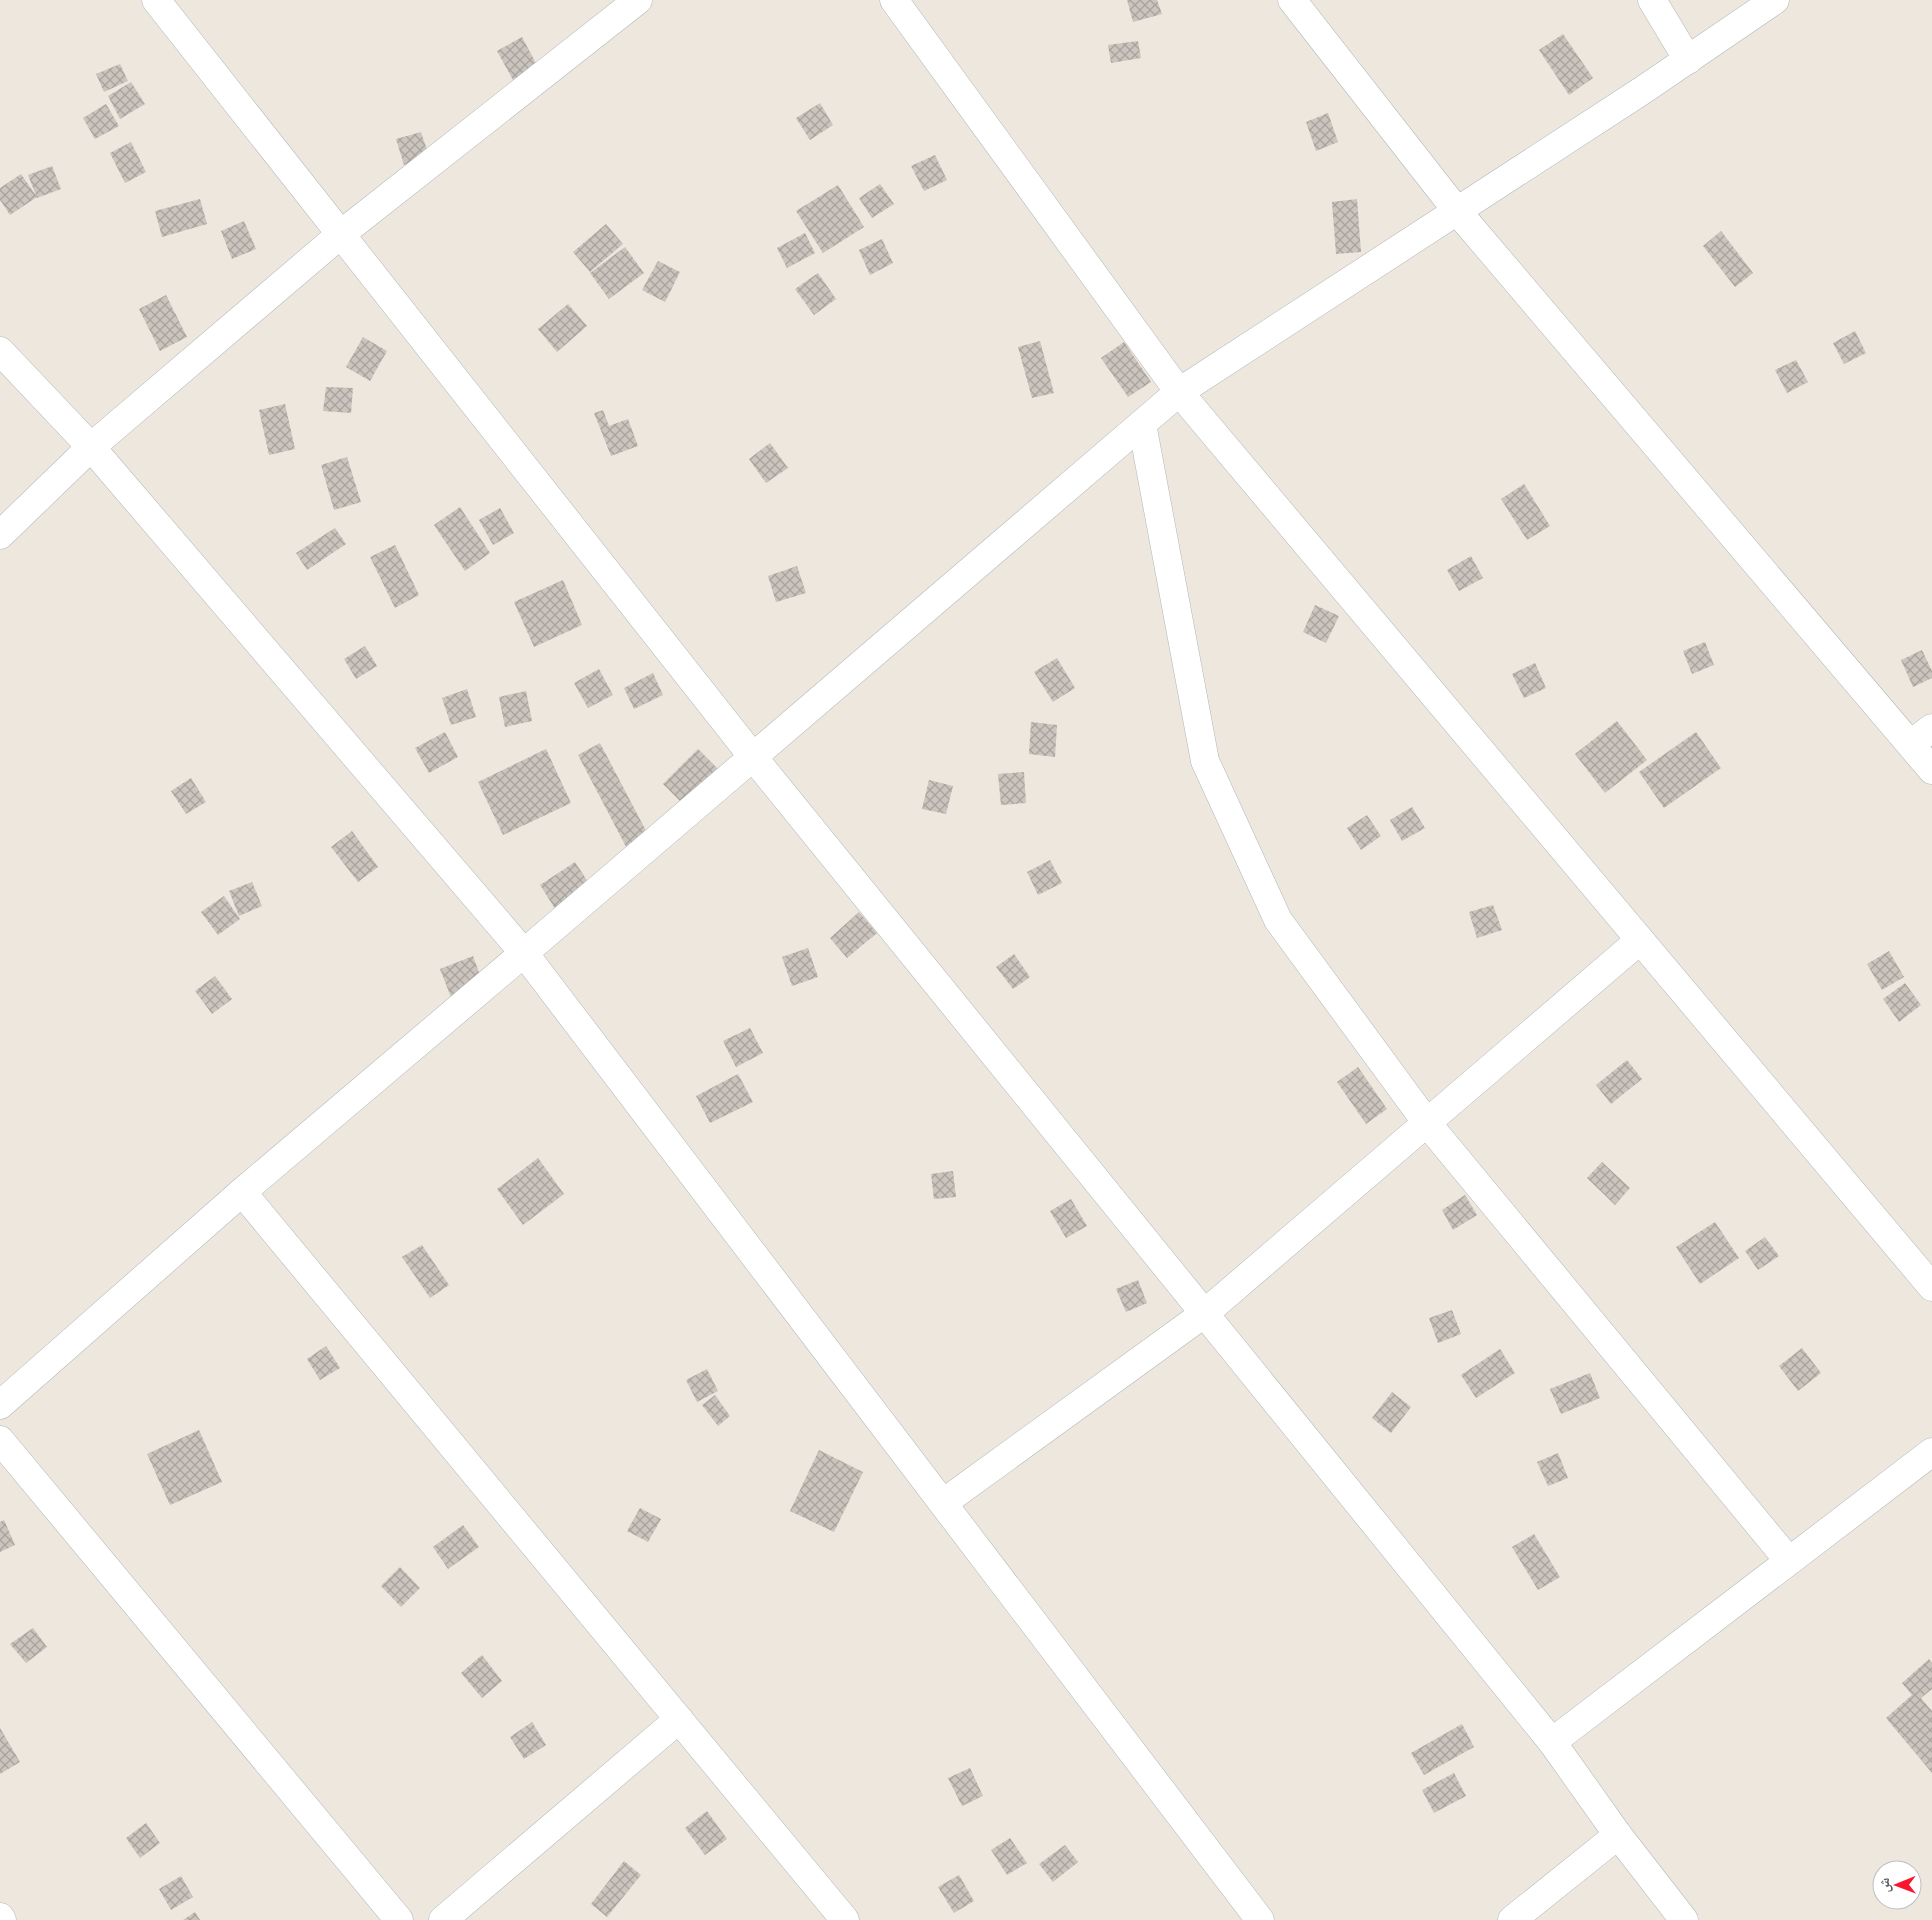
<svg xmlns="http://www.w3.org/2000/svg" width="1932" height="1920" viewBox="0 0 1932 1920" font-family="'Source Sans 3','Noto Naskh Arabic',sans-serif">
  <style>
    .building { fill: url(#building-cross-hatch) }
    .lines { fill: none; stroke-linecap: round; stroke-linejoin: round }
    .street-casing { stroke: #b2b7bb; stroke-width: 29 }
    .street { stroke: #fff; stroke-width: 28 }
  </style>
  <defs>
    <pattern id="building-cross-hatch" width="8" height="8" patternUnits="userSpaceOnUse" patternTransform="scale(1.25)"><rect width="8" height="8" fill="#cac4bd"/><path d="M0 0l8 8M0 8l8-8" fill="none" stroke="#a7a29d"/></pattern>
  </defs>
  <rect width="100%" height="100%" fill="#ede7de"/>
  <g class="building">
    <path d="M1127,0H1157L1162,14L1133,22Z"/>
    <path d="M1563,34L1593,78L1569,95L1539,50Z"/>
    <path d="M522,37L538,67L513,80L497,51Z"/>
    <path d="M1138,41L1141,58L1111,63L1108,45Z"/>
    <path d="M120,64L128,81L104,92L96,74Z"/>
    <path d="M131,82L145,104L120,119L108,96Z"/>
    <path d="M820,103L833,125L810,140L796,118Z"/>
    <path d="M106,104L119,126L95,139L83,118Z"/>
    <path d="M1328,113L1338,142L1316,151L1306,122Z"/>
    <path d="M421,132L429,156L404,165L396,139Z"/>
    <path d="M131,142L146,172L125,183L110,153Z"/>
    <path d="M935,155L947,180L924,191L911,166Z"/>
    <path d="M52,166L61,189L37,198L28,175Z"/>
    <path d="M21,174L37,197L10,215L0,200V188Z"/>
    <path d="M880,184L894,204L872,218L859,198Z"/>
    <path d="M838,185L864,227L823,253L796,211Z"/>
    <path d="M200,199L207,224L162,237L155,211Z"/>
    <path d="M1357,199L1361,252L1336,254L1332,202Z"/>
    <path d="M244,221L256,249L232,259L221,231Z"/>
    <path d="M606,224L623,244L590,272L573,252Z"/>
    <path d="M1721,231L1753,273L1735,287L1703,246Z"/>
    <path d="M805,233L815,253L787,268L777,248Z"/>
    <path d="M882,239L893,263L870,275L859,250Z"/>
    <path d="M625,247L644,273L609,299L590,273Z"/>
    <path d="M658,261L680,272L665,302L642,290Z"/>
    <path d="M818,273L836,299L814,315L795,289Z"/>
    <path d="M166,295L187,337L160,351L139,309Z"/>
    <path d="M568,304L587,326L557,352L538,329Z"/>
    <path d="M1855,331L1866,353L1844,364L1833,343Z"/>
    <path d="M363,337L387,351L370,381L346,367Z"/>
    <path d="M1040,341L1054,393L1032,398L1018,347Z"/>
    <path d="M1124,342L1151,382L1128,397L1101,358Z"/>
    <path d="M1796,360L1808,382L1787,393L1775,370Z"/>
    <path d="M326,387L353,388L351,413L323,411Z"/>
    <path d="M285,404L295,449L269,455L259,410Z"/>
    <path d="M603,410L609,426L628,419L638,446L611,456L594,413Z"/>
    <path d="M770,443L788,468L766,483L749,459Z"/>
    <path d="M347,457L361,502L334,510L321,465Z"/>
    <path d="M1524,484L1550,526L1527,540L1501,499Z"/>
    <path d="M460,507L490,553L465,571L434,525Z"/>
    <path d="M500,508L514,533L493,545L479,520Z"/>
    <path d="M335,528L346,544L307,570L296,553Z"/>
    <path d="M395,545L419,595L395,608L370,557Z"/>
    <path d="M1471,556L1483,578L1459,591L1447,570Z"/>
    <path d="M797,566L806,593L776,602L768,576Z"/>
    <path d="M563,580L582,625L534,647L514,602Z"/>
    <path d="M1315,605L1339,616L1326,643L1303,632Z"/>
    <path d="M1705,642L1714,665L1692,674L1683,651Z"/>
    <path d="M365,646L377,666L356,679L344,659Z"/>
    <path d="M1922,650L1932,671V678L1913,687L1901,660Z"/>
    <path d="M1057,658L1075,688L1053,702L1034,672Z"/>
    <path d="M1535,663L1546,688L1524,698L1512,674Z"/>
    <path d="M599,669L613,695L588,708L574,683Z"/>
    <path d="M653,673L663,695L634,709L624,688Z"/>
    <path d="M467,689L476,717L451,725L442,698Z"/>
    <path d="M526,691L532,721L505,727L499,697Z"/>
    <path d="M1617,721L1647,760L1605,793L1575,754Z"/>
    <path d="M1031,722L1057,725L1055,757L1029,754Z"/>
    <path d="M445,732L458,757L429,773L415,748Z"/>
    <path d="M1696,732L1721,768L1664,808L1639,772Z"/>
    <path d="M600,743L655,848L633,860L578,755Z"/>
    <path d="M546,749L571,803L503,835L478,782Z"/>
    <path d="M698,749L732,783L697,818L663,784Z"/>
    <path d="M1024,772L1026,803L1001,805L998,774Z"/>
    <path d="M191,778L206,802L186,814L171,791Z"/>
    <path d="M929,780L953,786L946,814L922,809Z"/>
    <path d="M1412,807L1425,828L1402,841L1390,820Z"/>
    <path d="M1367,815L1381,836L1361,850L1347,828Z"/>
    <path d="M352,831L378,867L358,882L331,847Z"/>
    <path d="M1050,860L1062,883L1038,895L1027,872Z"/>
    <path d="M575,862L594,891L559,915L540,885Z"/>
    <path d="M252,882L262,906L239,916L229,891Z"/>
    <path d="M224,896L240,919L218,935L201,912Z"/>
    <path d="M1493,905L1502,930L1477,938L1469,912Z"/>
    <path d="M859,912L877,933L847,958L830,938Z"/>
    <path d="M808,948L818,977L792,986L782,957Z"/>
    <path d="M1889,951L1904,977L1882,990L1867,964Z"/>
    <path d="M1014,954L1030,977L1013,989L996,967Z"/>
    <path d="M473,956L486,992L454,1005L440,969Z"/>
    <path d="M215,976L232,999L212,1014L195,991Z"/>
    <path d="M1905,983L1921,1005L1899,1022L1883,999Z"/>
    <path d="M750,1028L763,1053L736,1067L723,1041Z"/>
    <path d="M1627,1060L1642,1079L1611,1104L1596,1085Z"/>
    <path d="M1358,1067L1387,1109L1366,1124L1337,1082Z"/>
    <path d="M738,1074L753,1102L710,1123L696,1096Z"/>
    <path d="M538,1158L564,1194L523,1225L497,1189Z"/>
    <path d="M1602,1162L1630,1188L1615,1205L1587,1178Z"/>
    <path d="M953,1171L956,1197L934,1199L931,1174Z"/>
    <path d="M1465,1195L1477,1215L1453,1230L1442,1210Z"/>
    <path d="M1071,1199L1087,1226L1066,1238L1050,1211Z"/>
    <path d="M1715,1222L1739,1258L1700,1284L1676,1247Z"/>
    <path d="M1765,1237L1779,1256L1758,1270L1745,1251Z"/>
    <path d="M422,1245L449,1285L430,1298L402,1257Z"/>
    <path d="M1138,1280L1147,1303L1126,1312L1116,1289Z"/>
    <path d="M1452,1310L1461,1334L1438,1343L1429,1318Z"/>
    <path d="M326,1346L340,1368L320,1380L307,1359Z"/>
    <path d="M1802,1348L1821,1373L1798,1391L1779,1366Z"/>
    <path d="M1500,1349L1515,1373L1476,1398L1461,1375Z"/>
    <path d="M707,1369L718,1391L697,1402L686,1380Z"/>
    <path d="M1590,1373L1600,1398L1561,1414L1550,1389Z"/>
    <path d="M1392,1392L1411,1407L1391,1433L1372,1418Z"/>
    <path d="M715,1395L730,1416L718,1426L702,1405Z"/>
    <path d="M199,1430L222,1482L170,1505L147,1454Z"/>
    <path d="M819,1450L863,1472L834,1532L790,1511Z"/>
    <path d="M1558,1453L1568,1478L1548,1486L1537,1462Z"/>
    <path d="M640,1508L661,1519L648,1542L627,1531Z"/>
    <path d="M4,1520L15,1545L0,1552V1522Z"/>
    <path d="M463,1525L479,1547L448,1569L433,1547Z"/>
    <path d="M1534,1534L1560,1577L1538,1590L1512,1547Z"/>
    <path d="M400,1567L420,1588L401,1607L381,1586Z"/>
    <path d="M33,1628L47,1647L26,1663L10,1644Z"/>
    <path d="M482,1655L502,1681L482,1698L461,1673Z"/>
    <path d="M1929,1659L1932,1663V1689L1921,1698L1932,1711V1773L1886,1718L1912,1695L1902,1683Z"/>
    <path d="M532,1722L546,1745L524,1759L510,1737Z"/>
    <path d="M1462,1724L1474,1747L1424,1775L1411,1753Z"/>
    <path d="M0,1728L20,1762L0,1774Z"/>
    <path d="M970,1768L983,1796L962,1806L948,1778Z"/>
    <path d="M1454,1773L1466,1796L1434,1813L1422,1790Z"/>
    <path d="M707,1811L727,1839L705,1855L685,1828Z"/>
    <path d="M146,1823L160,1843L140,1858L126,1838Z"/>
    <path d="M1010,1838L1027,1863L1007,1875L991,1850Z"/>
    <path d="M1065,1845L1078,1862L1053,1882L1039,1864Z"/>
    <path d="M624,1861L641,1875L607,1917L591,1904Z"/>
    <path d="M959,1875L974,1901L954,1913L938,1887Z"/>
    <path d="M181,1876L193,1897L171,1910L159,1889Z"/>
    <path d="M195,1912L200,1920H183Z"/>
  </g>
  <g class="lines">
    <g class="street-casing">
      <g id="street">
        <path d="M156,0L753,757L1552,1742L1618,1835L1684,1920"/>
        <path d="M894,0L1179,392L1932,1287"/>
        <path d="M1292,0L1457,211L1932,770"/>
        <path d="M1652,0L1688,60"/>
        <path d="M0,351L91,447L524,953L1260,1920"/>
        <path d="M1142,424L1205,761L1278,920L1427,1123L1789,1561"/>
        <path d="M0,535L91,447L341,234L638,0"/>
        <path d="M1911,744L1932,728"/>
        <path d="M242,1192L845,1920"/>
        <path d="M0,1405L242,1192L524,953L1179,392L1643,90L1775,0"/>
        <path d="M0,1440L399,1920"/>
        <path d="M943,1503L1205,1313L1640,940"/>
        <path d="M1552,1742L1932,1452"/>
        <path d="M0,1917L2,1920"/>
        <path d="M443,1920L679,1719"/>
        <path d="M1512,1920L1618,1835"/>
      </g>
    </g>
    <use href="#street" class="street"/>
  </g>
  <g transform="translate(1897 1885) rotate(269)"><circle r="24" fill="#ffffff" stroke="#bcbfc0"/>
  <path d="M0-4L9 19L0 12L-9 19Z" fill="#fa172e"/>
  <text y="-8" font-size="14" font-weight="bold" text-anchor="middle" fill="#585e61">ش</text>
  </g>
</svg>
